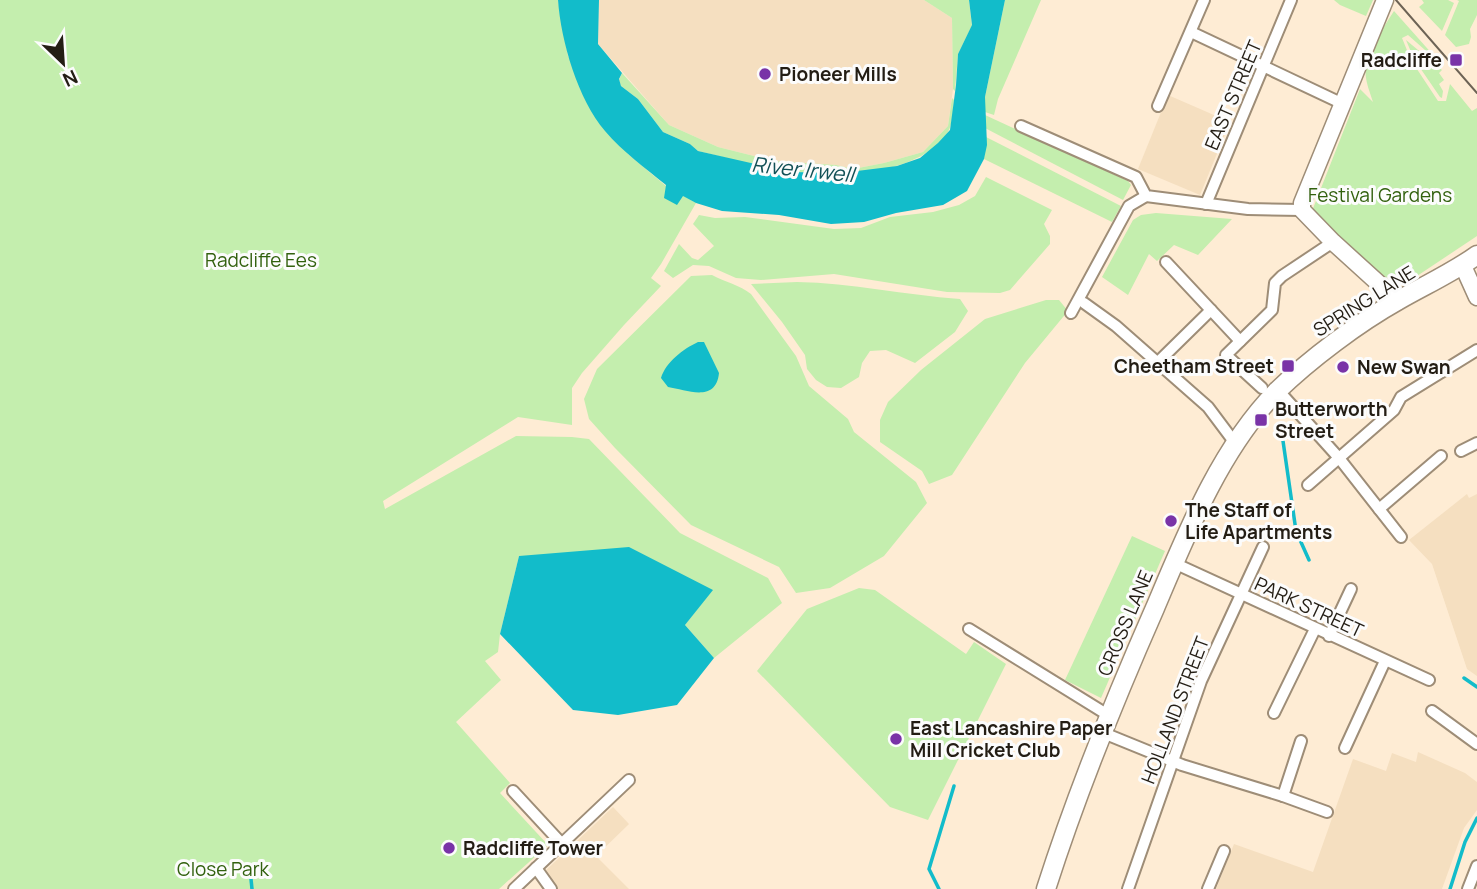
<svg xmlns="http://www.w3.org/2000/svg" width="1477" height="889" viewBox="0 0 1477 889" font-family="Manrope,sans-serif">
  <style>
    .built { fill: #f5dfc0 }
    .green { fill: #c4eeae }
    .water { fill: #12bcca }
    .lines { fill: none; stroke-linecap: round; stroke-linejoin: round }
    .stream { stroke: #12bcca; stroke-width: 3.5 }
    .street-casing { stroke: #9e8d77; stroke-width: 14 }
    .secondary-casing { stroke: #9e8d77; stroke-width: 19 }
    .primary-casing { stroke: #9e8d77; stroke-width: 21 }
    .street { stroke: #fff; stroke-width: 10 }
    .secondary { stroke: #fff; stroke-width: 16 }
    .primary { stroke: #fff; stroke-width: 18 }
    .tram { stroke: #6d6355; stroke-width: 2 }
    .poi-dot { fill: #7933a7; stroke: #fcfcfc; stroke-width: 2.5 }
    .labels { text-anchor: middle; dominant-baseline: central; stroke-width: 6; stroke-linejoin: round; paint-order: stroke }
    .poi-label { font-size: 19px; font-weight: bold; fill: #231d14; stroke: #fcfcfc; text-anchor: start }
    .street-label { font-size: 19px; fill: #231d14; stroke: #fcfcfc }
    .park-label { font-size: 19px; fill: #32610e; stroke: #fcfcfc }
    .water-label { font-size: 21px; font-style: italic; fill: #125056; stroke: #fcfcfc }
  </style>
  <rect width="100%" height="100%" fill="#feecd4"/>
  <g class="built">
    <path d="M599,0H924L952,18L953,89L948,126L923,152L884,163L853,169L836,165L774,161L718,147L669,125L598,44Z"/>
    <path d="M1168,95L1230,122L1200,195L1138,169Z"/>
    <path d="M1467,494L1469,498L1477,494V676L1467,669L1432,564L1409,540Z"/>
    <path d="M1418,752L1465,773L1477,782V810L1464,828L1442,889H1216L1234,844L1313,872L1353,759L1386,771L1392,753L1416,762Z"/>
    <path d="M613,807L629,824L596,856L629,889H555L543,873Z"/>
  </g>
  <g class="green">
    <path d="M0,0H558L568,56L628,154L666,186L696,203L661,264L651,278L661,286L624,325L582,373L572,388V425L518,417L383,501L385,509L516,436L572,437L589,439L680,533L768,578L782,603L714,658L685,625L712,590L519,556L500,634L498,652L485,661L501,680L456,722L510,783L500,793L548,845L499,889H0Z"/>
    <path d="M924,0H969L972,26L958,54L955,91L953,89L952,18Z"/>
    <path d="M1005,0H1041L998,99L994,115L985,112V97Z"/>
    <path d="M1334,0H1373L1366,16L1340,5Z"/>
    <path d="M1422,0H1448L1454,3L1442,31L1419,7L1424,3Z"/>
    <path d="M1457,0H1477V15L1470,29L1471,37L1469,44L1456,47L1445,35L1459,1Z"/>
    <path d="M1394,11L1442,65L1408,35L1402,38L1411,60L1438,101H1446L1450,84L1472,111L1477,108V236L1408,282L1381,276L1312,211L1360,89L1373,102C1370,92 1364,79 1366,68C1370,48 1383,28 1394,11Z"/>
    <path d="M1406,40L1442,70L1439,73L1444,80L1439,84L1443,91L1442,98L1440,97L1414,59Z"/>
    <path d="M622,73L669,125L718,147L774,161L836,165L853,169L884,163L923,152L948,126L952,98L954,100C953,110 953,123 948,132C920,176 834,179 787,171C757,167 728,158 698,151L690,144L663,132L638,99L621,86L619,80Z"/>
    <path d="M985,115L1128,181L1131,185L1123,200L985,128Z"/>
    <path d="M986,137L1121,206L1112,222L984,159Z"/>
    <path d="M986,177L1052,210L1044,224L1050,236V244L1010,290L1000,293L947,292L834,274L761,280L736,278L709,266L693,265L673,278L664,271L679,244L692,258L698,260L714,246L693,224L699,215L715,218L745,217L834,229L861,228L890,217L933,212L959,205L975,196Z"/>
    <path d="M1156,213L1232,219L1198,255L1174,245L1157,261L1149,254L1128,295L1102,277L1133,220L1141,215Z"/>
    <path d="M712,275C725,282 740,285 751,294L796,356L809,386L848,419L854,432L916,482L927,503L884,556L830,588L796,593L779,567L691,525L615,448L589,419L584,399L597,369L691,276Z"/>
    <path d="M797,282C852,283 905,295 960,299L968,311L955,332L915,363L886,350L870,351L862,363L859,377L841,388L827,387L816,380L807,369L805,355L782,322L751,284Z"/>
    <path d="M1046,300H1059L1068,311L1025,363L952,475L929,484L922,471L880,442V420L888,402L921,370L985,319Z"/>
    <path d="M1132,536L1165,551L1101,698L1065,680Z"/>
    <path d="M859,588L875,590L966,654L974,642L1006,664L928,820L890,807L757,671L807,609Z"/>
  </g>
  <g class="water">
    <path d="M558,0H599L598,44L622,73L619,79L621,86L638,99L663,132L690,144L698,151L790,172L841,173L897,166L920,158L938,143L950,130L956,85L958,54L972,25L969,0H1005L985,97L987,145L984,159L967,191L943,205L896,213L864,222L831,224L779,215L722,211L696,203L683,196L677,205L664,198L666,185C645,168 623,152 605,131C578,99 561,42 558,0Z"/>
    <path d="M698,342H704L719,373C716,403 687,390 668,387L661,378C666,362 683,349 698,342Z"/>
    <path d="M629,547L713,590L685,625L714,658L677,705L618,715L573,710L500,634L519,556Z"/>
  </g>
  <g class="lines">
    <g class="stream">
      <path d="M1283,441L1296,531L1309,560"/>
      <path d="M1464,678L1477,687"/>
      <path d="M250,869L252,889"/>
      <path d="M939,889L929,869L954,786"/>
      <path d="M1450,889L1465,842L1477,818"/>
    </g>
    <g class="street-casing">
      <g id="street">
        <path d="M1191,32L1341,103"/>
        <path d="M1158,106L1204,0"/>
        <path d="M1021,126L1136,177L1146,196L1248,209L1302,210"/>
        <path d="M1206,204L1291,0"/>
        <path d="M1166,262L1240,341"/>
        <path d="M1084,303L1116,326L1208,407L1235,443"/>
        <path d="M1071,313L1129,206L1146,196"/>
        <path d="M1157,363L1211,310"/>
        <path d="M1262,388L1226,355L1272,310L1275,283L1282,276L1333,242"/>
        <path d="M1278,390L1339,458L1401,537"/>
        <path d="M1461,451L1477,443"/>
        <path d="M1308,485L1394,410L1401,397L1477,350"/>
        <path d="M1379,509L1441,456"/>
        <path d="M1174,563L1429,680"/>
        <path d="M969,629L1108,715"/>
        <path d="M1329,636L1351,589"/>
        <path d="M1432,711L1477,744"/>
        <path d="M1274,713L1315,629"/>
        <path d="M1101,732L1182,765L1283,796L1327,812"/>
        <path d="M1345,748L1385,661"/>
        <path d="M513,791L562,844"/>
        <path d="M1283,796L1301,741"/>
        <path d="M536,868L551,889"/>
        <path d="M514,889L629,780"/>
        <path d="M1128,889L1201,681L1263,547"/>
        <path d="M1208,889L1224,851"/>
        <path d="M1468,889L1477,866"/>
      </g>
    </g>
    <g class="secondary-casing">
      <g id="secondary">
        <path d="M1385,0L1302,203V210L1333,242L1398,301"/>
        <path d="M1463,266L1477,297"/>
      </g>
    </g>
    <g class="primary-casing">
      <path id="primary" d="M1046,889C1077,792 1114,701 1155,608C1186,535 1220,449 1276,392C1310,359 1358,323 1399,300C1425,285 1452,273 1477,255"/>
    </g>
    <use href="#street" class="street"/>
    <use href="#secondary" class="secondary"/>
    <use href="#primary" class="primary"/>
    <path class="tram" d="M1396,0L1477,93"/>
  </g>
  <g class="poi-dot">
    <rect x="1449" y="53" width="14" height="14" rx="3.5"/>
    <circle cx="765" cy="74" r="7"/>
    <rect x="1281" y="359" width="14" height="14" rx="3.5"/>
    <circle cx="1343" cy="367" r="7"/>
    <rect x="1254" y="413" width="14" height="14" rx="3.5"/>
    <circle cx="1171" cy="521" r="7"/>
    <circle cx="896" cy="739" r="7"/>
    <circle cx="449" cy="848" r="7"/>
  </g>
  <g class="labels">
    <g class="poi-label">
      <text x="1442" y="60" text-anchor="end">Radcliffe</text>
      <text x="779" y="74">Pioneer Mills</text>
      <text x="1274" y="366" text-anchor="end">Cheetham Street</text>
      <text x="1357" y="367">New Swan</text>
      <text x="1275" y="409">Butterworth<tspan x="1275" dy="22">Street</tspan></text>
      <text x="1185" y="510">The Staff of<tspan x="1185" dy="22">Life Apartments</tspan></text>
      <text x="910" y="728">East Lancashire Paper<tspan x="910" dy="22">Mill Cricket Club</tspan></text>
      <text x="463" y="848">Radcliffe Tower</text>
    </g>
    <g class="street-label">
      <text transform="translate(1233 95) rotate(-67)">EAST STREET</text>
      <text transform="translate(1364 301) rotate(-32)">SPRING LANE</text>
      <text transform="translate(1309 607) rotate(25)">PARK STREET</text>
      <text transform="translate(1125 623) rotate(-67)">CROSS LANE</text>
      <text transform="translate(1175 710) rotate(-69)">HOLLAND STREET</text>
    </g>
    <g class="park-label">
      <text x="1380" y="195">Festival Gardens</text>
      <text x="261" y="260">Radcliffe Ees</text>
      <text x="223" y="869">Close Park</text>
    </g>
    <g class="water-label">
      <text transform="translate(803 169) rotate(6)">River Irwell</text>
    </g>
  </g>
  <g transform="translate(63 63) rotate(155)" stroke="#fcfcfc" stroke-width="5" paint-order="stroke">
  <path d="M0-5L12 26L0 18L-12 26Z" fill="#231d14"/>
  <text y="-10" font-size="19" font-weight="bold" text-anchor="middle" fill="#231d14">N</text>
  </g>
</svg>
